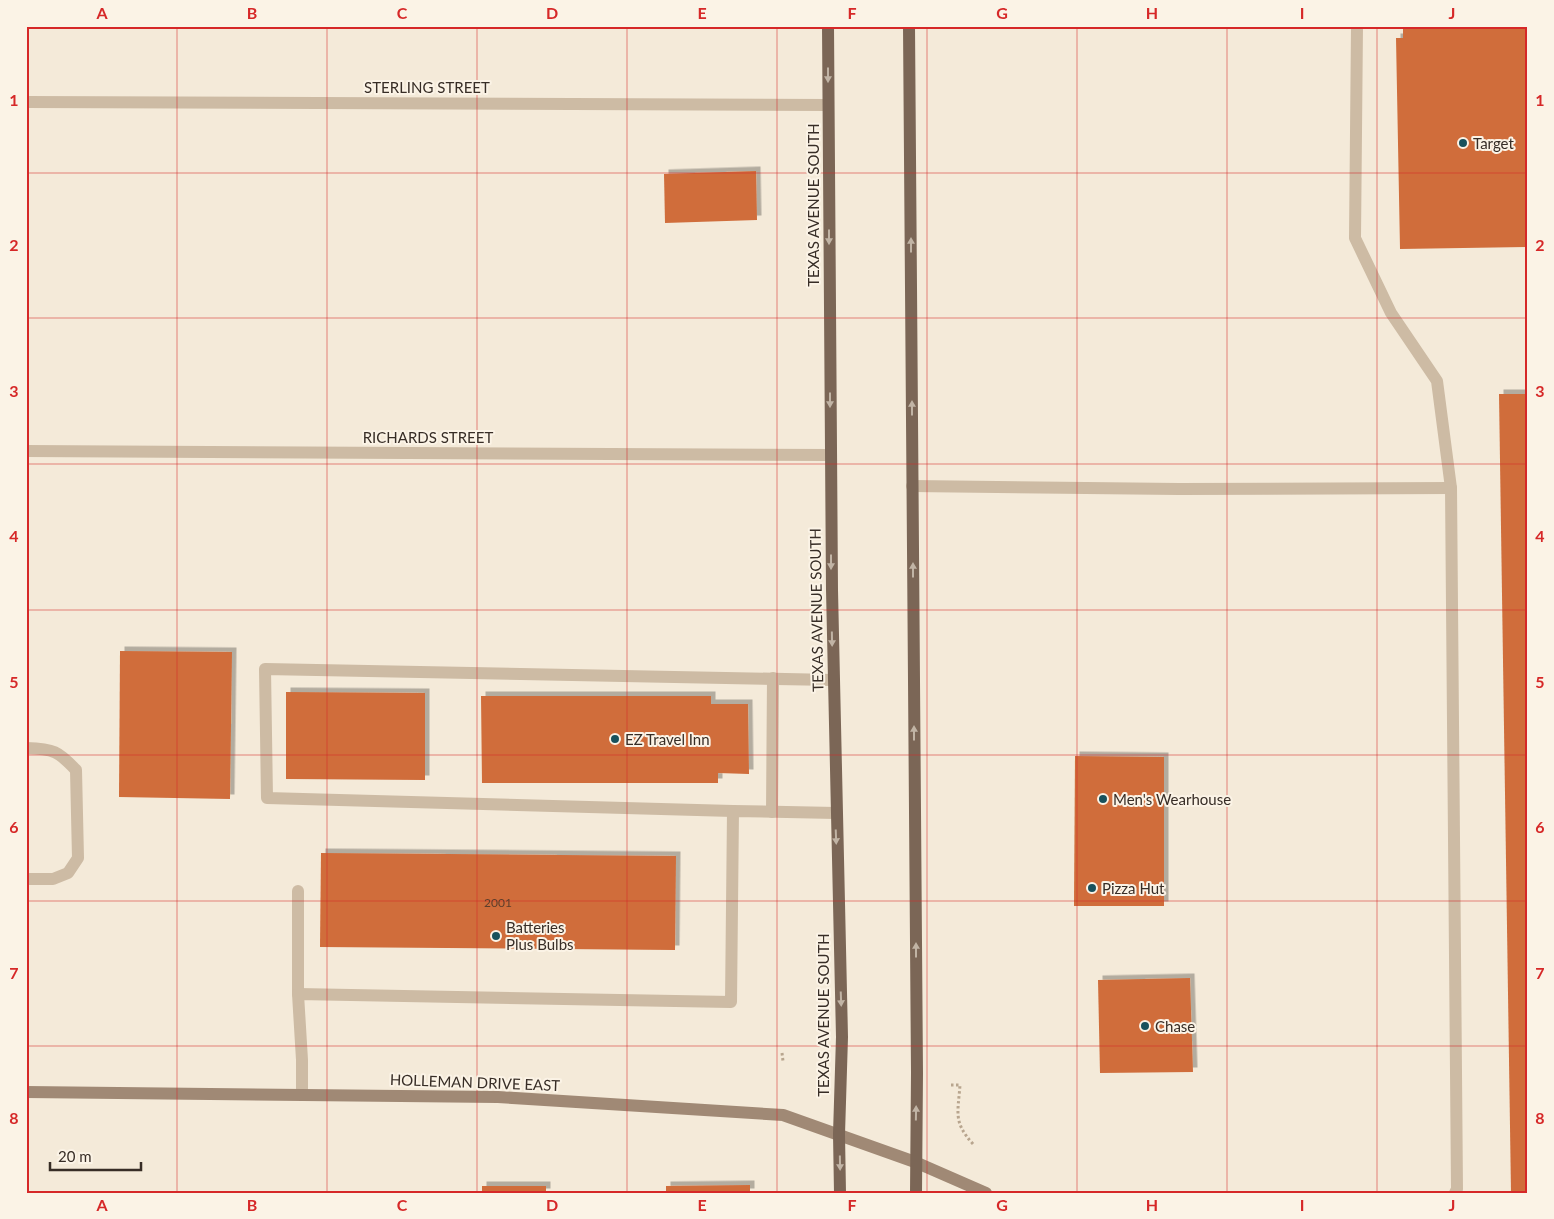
<svg xmlns="http://www.w3.org/2000/svg" width="1554" height="1219" viewBox="0 0 1554 1219" font-family="Lato,sans-serif">
  <style>
    .building { fill: #d06d3b; filter: url(#shadow) }
    .lines { fill: none; stroke-linecap: round; stroke-linejoin: round }
    .path { stroke: #b8a58e; stroke-width: 3; stroke-dasharray: 2.5 2.5; stroke-linecap: butt }
    .lane { stroke: #cdbba4; stroke-width: 12 }
    .street { stroke: #cdbba4; stroke-width: 12 }
    .secondary { stroke: #a08975; stroke-width: 12 }
    .primary { stroke: #7b6656; stroke-width: 12 }
    .oneway { fill: #c1b4a5 }
    .grid { fill: none; stroke: #d62828; stroke-width: 1; stroke-opacity: 0.55 }
    .poi-dot { fill: #18515c; stroke: #fbf3e6; stroke-width: 2 }
    .labels { text-anchor: middle; dominant-baseline: central; stroke-width: 4; stroke-linejoin: round; paint-order: stroke }
    .number-label { font-size: 12px; fill: #5d3d2b }
    .street-label { font-size: 15px; fill: #372d26; stroke: #fbf3e6 }
    .poi-label { font-size: 15px; fill: #372d26; stroke: #fbf3e6; text-anchor: start }
    .neatline { fill: none; stroke: #d62828; stroke-width: 2 }
    .grid-label { font-size: 16px; text-anchor: middle; font-weight: bold; fill: #d62828 }
  </style>
  <defs>
    <filter id="shadow"><feDropShadow dx="4.5" dy="-4.5" stdDeviation="0" flood-color="#0004"/></filter>
  </defs>
  <rect width="100%" height="100%" fill="#f4ead9"/>
  <g class="building">
    <path d="M1403,26H1528V247L1400,249L1396,38H1403Z"/>
    <path d="M756,171L757,220L665,223L664,174Z"/>
    <path d="M1499,394H1528V1193H1511Z"/>
    <path d="M120,651L232,652L230,799L119,797Z"/>
    <path d="M286,692L425,693V780L286,779Z"/>
    <path d="M481,696H711V704H748L749,774L718,773V783H482Z"/>
    <path d="M1075,756L1164,757V906H1074Z"/>
    <path d="M321,853L676,856L675,950L320,947Z"/>
    <path d="M1190,978L1193,1072L1100,1073L1098,980Z"/>
    <path d="M750,1185V1193H666V1186Z"/>
    <rect x="482" y="1186" width="64" height="7"/>
  </g>
  <g class="lines">
    <g class="path">
      <path d="M782,1053L783,1061"/>
      <path d="M951,1085H960C958,1113 953,1122 973,1144"/>
    </g>
    <g class="lane">
      <path d="M1357,26L1355,238L1391,313L1437,381L1451,488L1457,1189L1455,1193"/>
      <path d="M912,486L1179,489L1451,488"/>
      <path d="M26,748C54,749 58,751 76,770L78,858L68,873L53,879H26"/>
      <path d="M733,811L267,798L265,669L833,680"/>
      <path d="M772,812L773,678"/>
      <path d="M298,994V891"/>
      <path d="M302,1095V1060L298,994L731,1002L733,811L836,813"/>
    </g>
    <g class="street">
      <path d="M26,102L828,105"/>
      <path d="M26,451L830,455"/>
    </g>
    <path class="secondary" d="M26,1092L498,1097L783,1115L915,1162L986,1193"/>
    <g class="primary">
      <path d="M828,26L832,590L842,1037L839,1134L840,1193"/>
      <path d="M909,26L917,1073L916,1193"/>
    </g>
  </g>
  <defs><path id="oneway-solid" d="M-6-.8H1V-3.2L6.5 0L1 3.2V.8H-6Z" transform="scale(1.25)"/></defs>
  <g class="oneway">
    <use href="#oneway-solid" transform="translate(828 75) rotate(90)"/>
    <use href="#oneway-solid" transform="translate(829 237) rotate(90)"/>
    <use href="#oneway-solid" transform="translate(911 245) rotate(-90)"/>
    <use href="#oneway-solid" transform="translate(830 400) rotate(90)"/>
    <use href="#oneway-solid" transform="translate(912 408) rotate(-90)"/>
    <use href="#oneway-solid" transform="translate(831 562) rotate(90)"/>
    <use href="#oneway-solid" transform="translate(913 570) rotate(-90)"/>
    <use href="#oneway-solid" transform="translate(832 639) rotate(89)"/>
    <use href="#oneway-solid" transform="translate(914 733) rotate(-90)"/>
    <use href="#oneway-solid" transform="translate(836 837) rotate(88)"/>
    <use href="#oneway-solid" transform="translate(916 950) rotate(-90)"/>
    <use href="#oneway-solid" transform="translate(841 999) rotate(88)"/>
    <use href="#oneway-solid" transform="translate(916 1113) rotate(-89)"/>
    <use href="#oneway-solid" transform="translate(840 1163) rotate(89)"/>
  </g>
  <path class="grid" d="M177,26V1193M327,26V1193M477,26V1193M627,26V1193M777,26V1193M927,26V1193M1077,26V1193M1227,26V1193M1377,26V1193M26,173H1528M26,318H1528M26,464H1528M26,610H1528M26,755H1528M26,901H1528M26,1046H1528"/>
  <g class="poi-dot">
    <circle cx="1463" cy="143" r="5"/>
    <circle cx="615" cy="739" r="5"/>
    <circle cx="1103" cy="799" r="5"/>
    <circle cx="1092" cy="888" r="5"/>
    <circle cx="496" cy="936" r="5"/>
    <circle cx="1145" cy="1026" r="5"/>
  </g>
  <g class="labels">
    <g class="number-label">
      <text x="498" y="902">2001</text>
    </g>
    <g class="street-label">
      <text x="427" y="87">STERLING STREET</text>
      <text transform="translate(813 205) rotate(-90)">TEXAS AVENUE SOUTH</text>
      <text x="428" y="437">RICHARDS STREET</text>
      <text transform="translate(816 610) rotate(-91)">TEXAS AVENUE SOUTH</text>
      <text transform="translate(823 1015) rotate(-90)">TEXAS AVENUE SOUTH</text>
      <text transform="translate(475 1082) rotate(2)">HOLLEMAN DRIVE EAST</text>
    </g>
    <g class="poi-label">
      <text x="1473" y="143">Target</text>
      <text x="625" y="739">EZ Travel Inn</text>
      <text x="1113" y="799">Men's Wearhouse</text>
      <text x="1102" y="888">Pizza Hut</text>
      <text x="506" y="927">Batteries<tspan x="506" dy="17">Plus Bulbs</tspan></text>
      <text x="1155" y="1026">Chase</text>
    </g>
  </g>
  <rect width="1554" height="1219" fill="none" stroke="#fbf3e6" stroke-width="55"/>
  <path d="M50 1162v8h91v-8" fill="none" stroke="#372d26" stroke-width="2.5"/>
  <text x="58" y="1162" font-size="15" fill="#372d26" stroke="#fbf3e6" stroke-width="4" paint-order="stroke">20 m</text>
  <rect x="28" y="28" width="1498" height="1164" class="neatline"/>
  <g class="grid-label">
    <text x="102" y="19">A</text>
    <text x="252" y="19">B</text>
    <text x="402" y="19">C</text>
    <text x="552" y="19">D</text>
    <text x="702" y="19">E</text>
    <text x="852" y="19">F</text>
    <text x="1002" y="19">G</text>
    <text x="1152" y="19">H</text>
    <text x="1302" y="19">I</text>
    <text x="1452" y="19">J</text>
    <text x="14" y="106">1</text>
    <text x="1540" y="106">1</text>
    <text x="14" y="251">2</text>
    <text x="1540" y="251">2</text>
    <text x="14" y="397">3</text>
    <text x="1540" y="397">3</text>
    <text x="14" y="542">4</text>
    <text x="1540" y="542">4</text>
    <text x="14" y="688">5</text>
    <text x="1540" y="688">5</text>
    <text x="14" y="833">6</text>
    <text x="1540" y="833">6</text>
    <text x="14" y="979">7</text>
    <text x="1540" y="979">7</text>
    <text x="14" y="1124">8</text>
    <text x="1540" y="1124">8</text>
    <text x="102" y="1211">A</text>
    <text x="252" y="1211">B</text>
    <text x="402" y="1211">C</text>
    <text x="552" y="1211">D</text>
    <text x="702" y="1211">E</text>
    <text x="852" y="1211">F</text>
    <text x="1002" y="1211">G</text>
    <text x="1152" y="1211">H</text>
    <text x="1302" y="1211">I</text>
    <text x="1452" y="1211">J</text>
  </g>
</svg>
